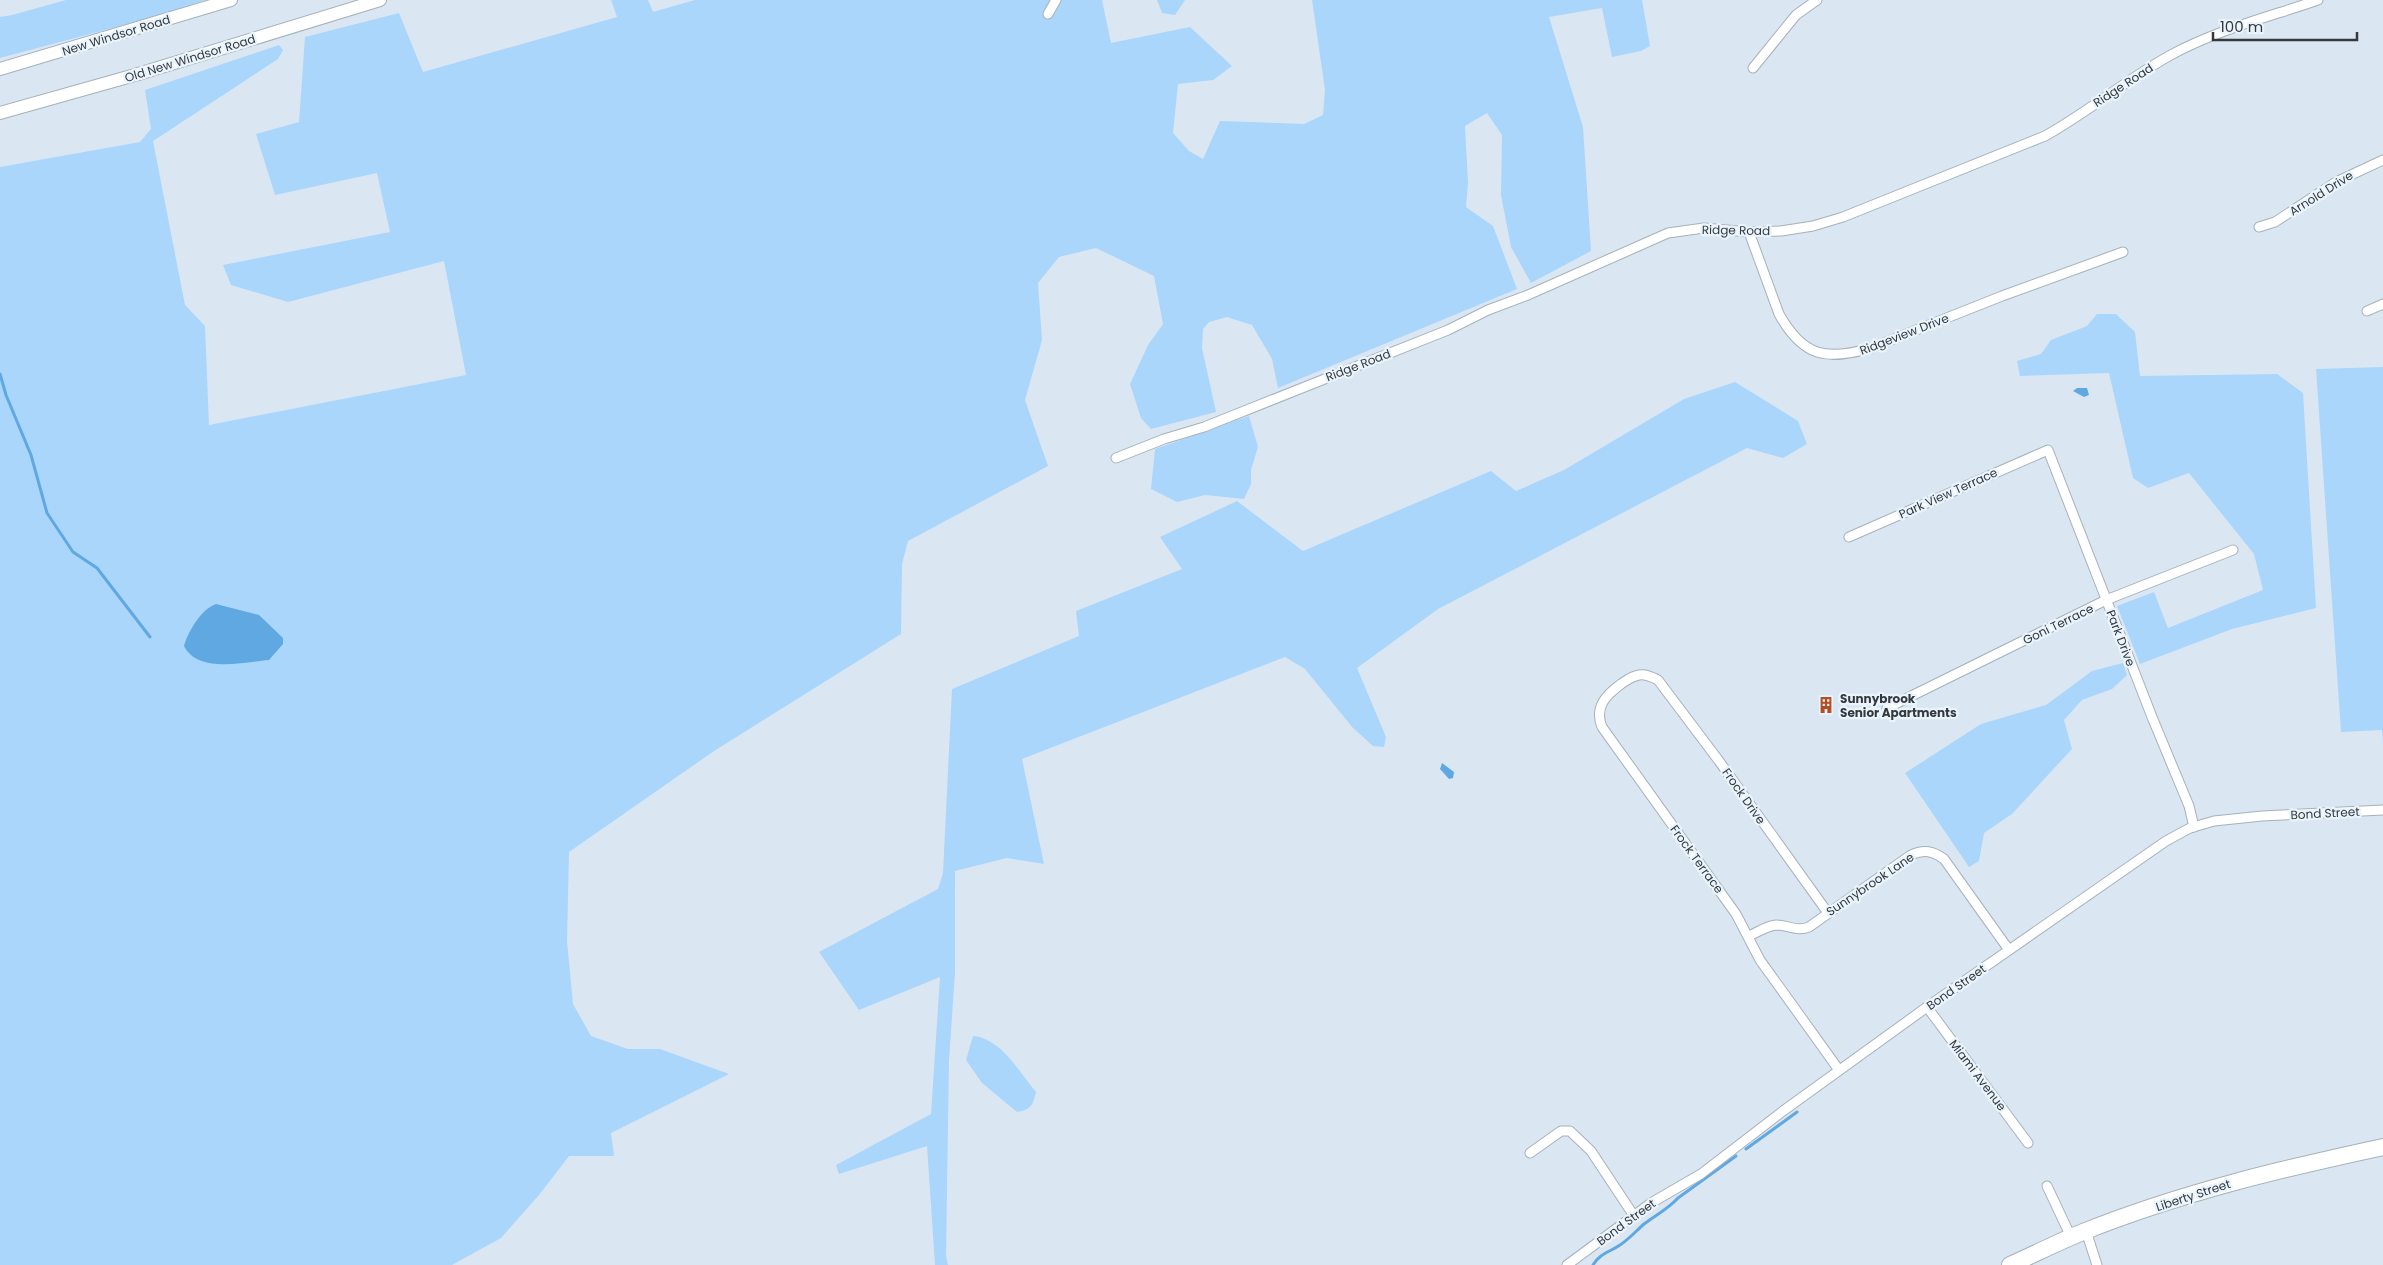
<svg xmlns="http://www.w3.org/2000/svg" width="2383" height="1265" viewBox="0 0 2383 1265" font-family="Poppins,sans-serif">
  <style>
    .green { fill: #aad6fc }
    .water { fill: #60a8e2 }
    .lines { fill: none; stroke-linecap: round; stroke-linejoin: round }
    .stream { stroke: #60a8e2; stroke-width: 3 }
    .street-casing { stroke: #a5b1bb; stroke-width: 11 }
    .secondary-casing { stroke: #a5b1bb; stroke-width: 14 }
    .highway-casing { stroke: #a5b1bb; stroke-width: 18 }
    .street { stroke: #fff; stroke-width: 9 }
    .secondary { stroke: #fff; stroke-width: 12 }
    .highway { stroke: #fff; stroke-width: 16 }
    .labels { text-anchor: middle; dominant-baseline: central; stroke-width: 4.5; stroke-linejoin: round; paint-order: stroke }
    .street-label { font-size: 12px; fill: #35393e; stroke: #e9f4fc }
    .poi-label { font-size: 12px; font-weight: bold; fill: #35393e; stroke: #e9f4fc; text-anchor: start }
  </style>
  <rect width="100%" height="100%" fill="#dae7f2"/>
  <g class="green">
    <path d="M66,0H205L154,17L0,58V17L12,15Z"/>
    <path d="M611,0H648L653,12L695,0H1102L1111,43L1190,27L1232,66L1213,80L1178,84L1173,133L1189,151L1203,159L1220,121L1304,124L1323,115L1325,90L1312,0H1642L1650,46L1641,51L1612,57L1602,8L1549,17L1583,127L1591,251L1531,283L1511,247L1501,195L1502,135L1487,113L1465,126L1468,183L1466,207L1493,226L1517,289L1278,388L1272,359L1252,325L1227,317L1209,322L1203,329L1202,348L1216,412L1151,429L1141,418L1130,384L1148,345L1163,324L1154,276L1096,248L1059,257L1038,283L1042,340L1025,400L1048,466L908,541L902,564L901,634L714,751L569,852L567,941L573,1004L591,1036L628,1049H660L729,1074L611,1133L614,1156H569L539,1195L501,1238L452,1265H0V167L140,142L151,129L145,90L279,45L283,50L278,59L153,141L185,305L205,326L209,425L466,375L444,261L288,302L231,285L223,265L390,232L377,173L275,195L256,134L299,122L305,37L399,13L423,72L617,17Z"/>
    <path d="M1157,0H1185L1175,15L1162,13Z"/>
    <path d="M2097,314H2116L2135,332L2140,376L2277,374L2303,393L2316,608L2232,629L2140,664L2117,606L2154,592L2168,628L2263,590L2254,554L2189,473L2148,488L2133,478L2109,373L2020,376L2017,361L2041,354L2051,340L2087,326Z"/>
    <path d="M2383,367V746L2382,730L2341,732L2316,369Z"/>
    <path d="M1735,382L1798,421L1807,444L1783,458L1747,448L1438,609L1357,668L1386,737L1384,747L1373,746L1353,728L1305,669L1285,657L1022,759L1044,864L1007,858L955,871V972L949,1061L946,1256L948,1265H935L927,1146L839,1174L836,1165L931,1114L940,977L859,1010L819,952L938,889L943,873L952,689L1079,636L1076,611L1182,569L1160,537L1237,501L1303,551L1491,471L1516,491L1564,470L1684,399Z"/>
    <path d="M1249,416L1258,447L1251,470V484L1244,499L1205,495L1177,502L1151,489L1155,449Z"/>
    <path d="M2123,663L2127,675L2112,689L2082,700L2064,720L2072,749L2012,814L1984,833L1979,861L1969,867L1905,773L1981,724L2046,705L2092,671Z"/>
    <path d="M973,1036C1001,1038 1020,1073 1036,1092C1033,1105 1031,1110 1017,1112L982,1083L966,1060Z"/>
  </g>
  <g class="water">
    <path d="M2077,388H2087L2089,395L2084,397L2073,391Z"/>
    <path d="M216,604L259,615L283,638V644L269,660C245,662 198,674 184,646C188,632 201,609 216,604Z"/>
    <path d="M1442,763L1454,772L1453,778L1449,779L1440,769Z"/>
  </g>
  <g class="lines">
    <g class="stream">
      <path d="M0,374L6,395L31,455L47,513L73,552L97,568L150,637"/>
      <path d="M1746,1149L1797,1112"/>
      <path d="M1593,1265C1600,1253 1610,1252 1620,1245C1629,1239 1636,1231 1644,1224C1656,1215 1668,1209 1678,1198L1736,1156"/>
    </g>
    <g class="street-casing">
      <g id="street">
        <path d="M1048,14L1056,0"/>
        <path d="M1753,68L1796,15L1817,0"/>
        <path d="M2259,227L2275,222L2336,182L2383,160"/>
        <path d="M1749,232L1779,314C1803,357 1826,361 1871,348L2002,296L2123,252"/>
        <path d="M2367,311L2383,304"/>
        <path d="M1116,458L1164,439L1204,427L1448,330L1488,310L1528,295L1668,233L1704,228L1749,232L1781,231L1813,226L1843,217L2045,136C2088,112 2126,80 2169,56C2216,30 2269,17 2318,0"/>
        <path d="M1849,537L2048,450L2152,717L2189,806L2194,827"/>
        <path d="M1887,708L2106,600L2233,550"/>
        <path d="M1828,913L1719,761L1658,680C1652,677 1646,674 1639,675C1632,676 1627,680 1621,684C1606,695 1594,707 1602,727L1736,914L1760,960L1839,1070"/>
        <path d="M1749,936C1758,932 1766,926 1776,925C1788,925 1797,932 1809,927L1911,855C1924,849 1933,851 1944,859L2009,950"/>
        <path d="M1927,1007L2028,1143"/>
        <path d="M1530,1153L1561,1131H1570L1591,1151L1634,1216"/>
        <path d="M2047,1186L2071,1237"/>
        <path d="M2086,1231L2097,1265"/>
        <path d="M1567,1265L1651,1203L1701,1174L1783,1111L1927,1007L2166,841L2190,828L2214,821L2262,816L2383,810"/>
      </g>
    </g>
    <g class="secondary-casing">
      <g id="secondary">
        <path d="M0,69L231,0"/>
        <path d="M0,113L135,75L380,0"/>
      </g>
    </g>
    <g class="highway-casing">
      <path id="highway" d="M2010,1265C2035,1254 2058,1242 2083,1232C2180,1193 2281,1169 2383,1147"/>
    </g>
    <use href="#street" class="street"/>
    <use href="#secondary" class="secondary"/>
    <use href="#highway" class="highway"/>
  </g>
  <defs>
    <g id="building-bare" transform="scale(1.35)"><path d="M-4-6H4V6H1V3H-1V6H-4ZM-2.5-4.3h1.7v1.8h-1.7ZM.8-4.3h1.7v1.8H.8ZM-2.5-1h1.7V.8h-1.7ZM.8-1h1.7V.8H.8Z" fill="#b34d22" stroke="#e9f4fc" stroke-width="2.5" paint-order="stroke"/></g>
  </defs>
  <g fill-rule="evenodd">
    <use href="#building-bare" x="1826" y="705"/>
  </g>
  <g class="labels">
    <g class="street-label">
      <text transform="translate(116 35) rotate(-17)">New Windsor Road</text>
      <text transform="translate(190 58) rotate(-17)">Old New Windsor Road</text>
      <text transform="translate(2123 85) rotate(-33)">Ridge Road</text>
      <text transform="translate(2321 193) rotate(-32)">Arnold Drive</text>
      <text transform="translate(1736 230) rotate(1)">Ridge Road</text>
      <text transform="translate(1904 334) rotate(-21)">Ridgeview Drive</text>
      <text transform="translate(1358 365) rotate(-21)">Ridge Road</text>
      <text transform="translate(1948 493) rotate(-24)">Park View Terrace</text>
      <text transform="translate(2058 624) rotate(-26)">Goni Terrace</text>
      <text transform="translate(2121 638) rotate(69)">Park Drive</text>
      <text transform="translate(1744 796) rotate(55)">Frock Drive</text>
      <text transform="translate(2325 813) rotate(-3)">Bond Street</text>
      <text transform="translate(1697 859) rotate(54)">Frock Terrace</text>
      <text transform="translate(1870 884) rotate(-34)">Sunnybrook Lane</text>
      <text transform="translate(1956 987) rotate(-35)">Bond Street</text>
      <text transform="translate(1978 1075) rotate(53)">Miami Avenue</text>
      <text transform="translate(2193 1195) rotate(-18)">Liberty Street</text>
      <text transform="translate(1626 1222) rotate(-36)">Bond Street</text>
    </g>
    <g class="poi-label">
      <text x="1840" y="698">Sunnybrook<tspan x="1840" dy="14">Senior Apartments</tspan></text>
    </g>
  </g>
  <path d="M2213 32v8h144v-8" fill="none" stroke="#35393e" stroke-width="2.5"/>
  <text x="2220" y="32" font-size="15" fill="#35393e" stroke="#e9f4fc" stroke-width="4" paint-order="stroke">100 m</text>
</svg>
